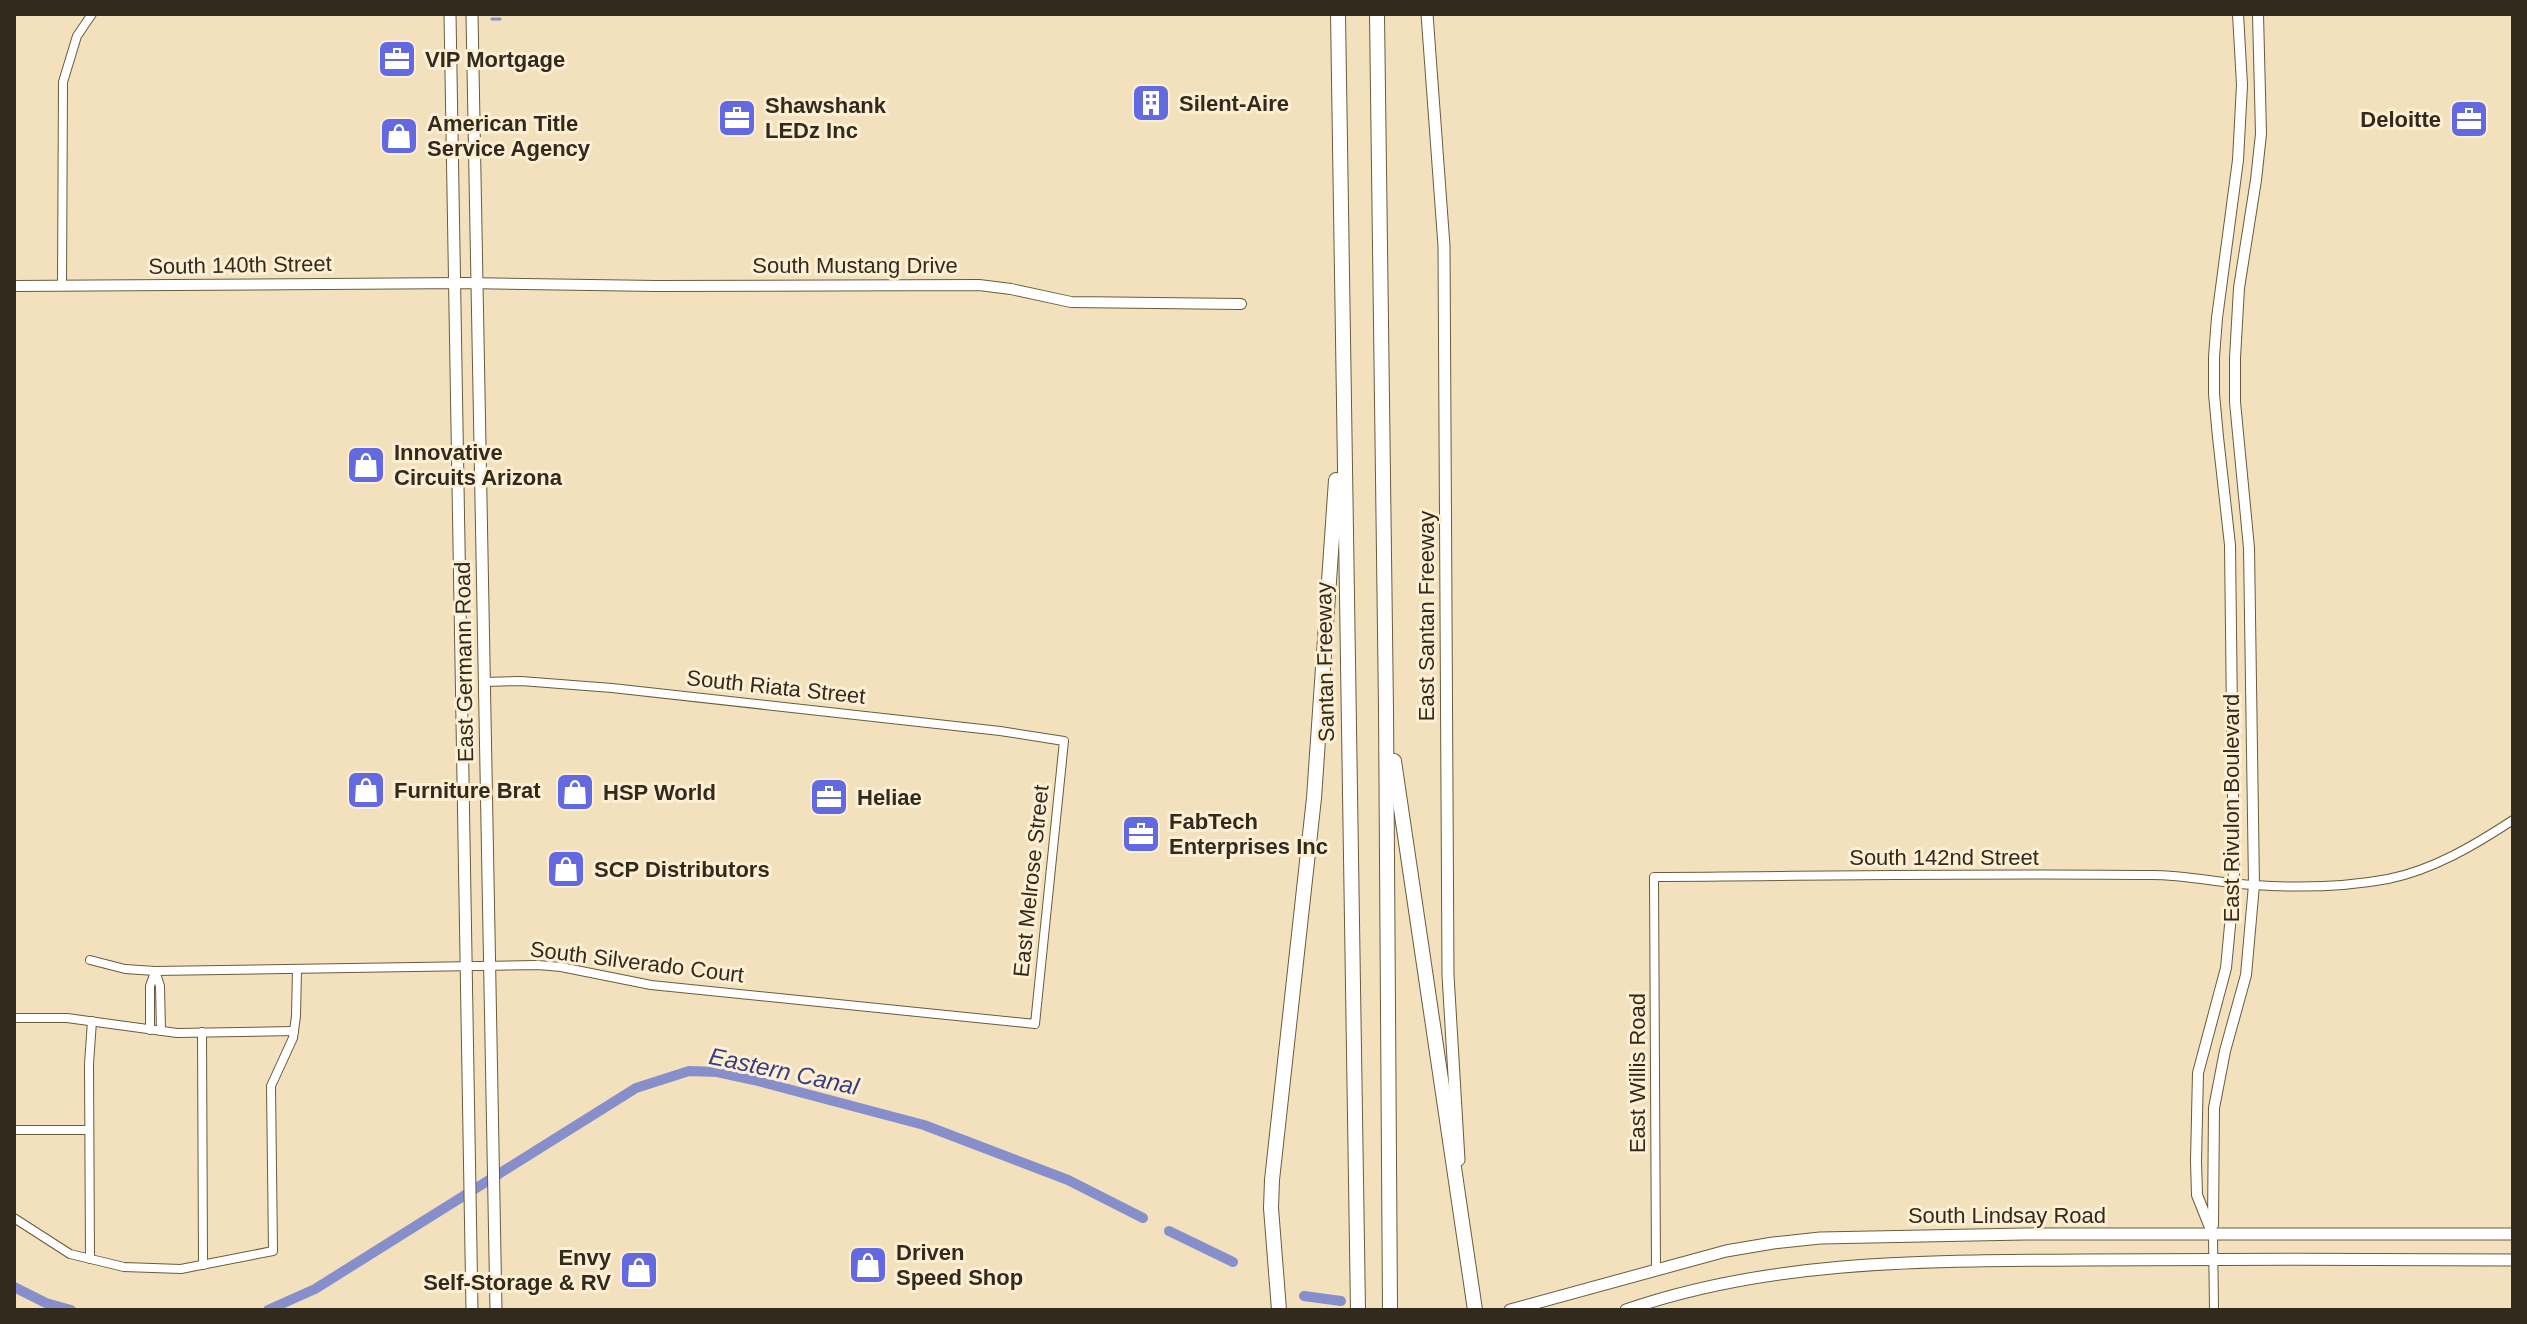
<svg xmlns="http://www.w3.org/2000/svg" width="2527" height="1324" viewBox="0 0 2527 1324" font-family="Arial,sans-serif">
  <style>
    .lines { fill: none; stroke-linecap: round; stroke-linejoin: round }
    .stream { stroke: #868fcb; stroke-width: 3 }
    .canal { stroke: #868fcb; stroke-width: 10 }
    .minor-casing { stroke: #6a5b3c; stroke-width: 10 }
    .tertiary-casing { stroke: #6a5b3c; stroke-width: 12 }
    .secondary-casing { stroke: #6a5b3c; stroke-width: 13 }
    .motorway-casing { stroke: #6a5b3c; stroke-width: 16 }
    .minor { stroke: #fff; stroke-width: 8 }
    .tertiary { stroke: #fff; stroke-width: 10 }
    .secondary { stroke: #fff; stroke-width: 11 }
    .motorway { stroke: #fff; stroke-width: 14 }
    .labels { text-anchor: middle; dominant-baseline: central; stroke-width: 6; stroke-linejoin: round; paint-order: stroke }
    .poi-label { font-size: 22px; font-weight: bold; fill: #312a1d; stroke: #fdefd3; text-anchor: start }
    .street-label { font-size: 22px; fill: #312a1d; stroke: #fdefd3 }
    .water-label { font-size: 24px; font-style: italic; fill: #383c84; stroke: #fdefd3 }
  </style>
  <rect width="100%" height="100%" fill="#f3e1be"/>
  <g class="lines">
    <path class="stream" d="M492,19H500"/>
    <g class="canal">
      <path d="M1169,1231L1233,1262"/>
      <path d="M14,1287L46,1303L71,1310"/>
      <path d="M1304,1296L1341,1301"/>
      <path d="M268,1310L315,1289L636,1088L689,1071L717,1072L754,1080L924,1125L1068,1180L1143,1218"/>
    </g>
    <g class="minor-casing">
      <g id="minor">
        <path d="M62,286L63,82L77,36L92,14"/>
        <path d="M90,960L125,969L155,971L538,965L561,967L651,985L1035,1024L1064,741L1000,731L612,688L521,681L484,682"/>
        <path d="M155,971L160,986L161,1031"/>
        <path d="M14,1018H67L177,1033L294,1031"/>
        <path d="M150,1030V986L155,972"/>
        <path d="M202,1032L203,1265"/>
        <path d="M14,1130H89"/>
        <path d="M14,1218L70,1254L124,1267L181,1269L273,1251L271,1086L293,1038L296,1016L297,970"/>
        <path d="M2213,1235L2214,1310"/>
        <path d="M90,1259L89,1064L92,1021"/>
        <path d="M1656,1269L1654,877C1820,876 1986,873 2152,875C2186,875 2220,883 2254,885C2298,888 2345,887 2388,879C2433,870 2475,845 2513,820"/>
      </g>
    </g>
    <g class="tertiary-casing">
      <g id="tertiary">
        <path d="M14,286L467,283L656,286L979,285L1011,289L1071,302L1241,304"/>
        <path d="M2213,1225L2214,1108L2225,1051L2246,975L2254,885L2249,548L2235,402V358L2239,288L2256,180L2261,134L2258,14"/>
        <path d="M2213,1235L2197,1195L2196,1161L2198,1073L2226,968L2234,883L2230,545L2218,437L2214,394V357L2217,318L2238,160L2242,85L2238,14"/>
      </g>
    </g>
    <g class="secondary-casing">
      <g id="secondary">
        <path d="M450,14L472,1310"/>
        <path d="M472,14L496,1310"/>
        <path d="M1427,14L1444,246L1448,975L1459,1160"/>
        <path d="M1510,1310L1726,1251L1773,1243L1820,1238L2025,1234H2513"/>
        <path d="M1626,1310C1773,1259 1929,1261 2082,1260C2226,1259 2369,1259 2513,1260"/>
      </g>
    </g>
    <g class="motorway-casing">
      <g id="motorway">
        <path d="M1338,14L1358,1310"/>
        <path d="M1377,14L1386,709L1390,1310"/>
        <path d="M1394,761L1475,1310"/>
        <path d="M1279,1310L1271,1208L1272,1180L1314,798L1336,480"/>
      </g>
    </g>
    <use href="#minor" class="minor"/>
    <use href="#tertiary" class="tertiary"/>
    <use href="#secondary" class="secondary"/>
    <use href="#motorway" class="motorway"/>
  </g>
  <defs>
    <g id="office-square" transform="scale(2)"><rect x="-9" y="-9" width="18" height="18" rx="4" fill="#6369e1" stroke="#fdefd3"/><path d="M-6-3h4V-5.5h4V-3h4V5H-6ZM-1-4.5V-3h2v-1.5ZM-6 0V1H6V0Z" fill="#fff"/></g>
    <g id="building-square" transform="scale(2)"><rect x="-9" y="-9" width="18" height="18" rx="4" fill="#6369e1" stroke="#fdefd3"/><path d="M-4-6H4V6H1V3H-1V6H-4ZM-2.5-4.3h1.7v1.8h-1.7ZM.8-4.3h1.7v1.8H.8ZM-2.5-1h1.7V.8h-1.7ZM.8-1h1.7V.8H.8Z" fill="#fff"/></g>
    <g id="shop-square" transform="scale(2)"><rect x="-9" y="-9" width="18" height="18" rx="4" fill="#6369e1" stroke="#fdefd3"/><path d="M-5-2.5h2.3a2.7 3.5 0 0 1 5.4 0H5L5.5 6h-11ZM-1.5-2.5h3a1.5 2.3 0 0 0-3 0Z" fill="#fff"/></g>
  </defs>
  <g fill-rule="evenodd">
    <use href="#office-square" x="397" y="59"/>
    <use href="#building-square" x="1151" y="103"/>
    <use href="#office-square" x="737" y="118"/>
    <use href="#office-square" x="2469" y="119"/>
    <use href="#shop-square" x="399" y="136"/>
    <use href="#shop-square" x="366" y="465"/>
    <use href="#shop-square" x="366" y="790"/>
    <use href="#shop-square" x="575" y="792"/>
    <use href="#office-square" x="829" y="797"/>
    <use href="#office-square" x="1141" y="834"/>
    <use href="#shop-square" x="566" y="869"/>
    <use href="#shop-square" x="868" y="1265"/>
    <use href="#shop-square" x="639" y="1270"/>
  </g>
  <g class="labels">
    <g class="poi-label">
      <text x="425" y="59">VIP Mortgage</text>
      <text x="1179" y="103">Silent-Aire</text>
      <text x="765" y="105">Shawshank<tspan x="765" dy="25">LEDz Inc</tspan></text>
      <text x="2441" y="119" text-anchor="end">Deloitte</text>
      <text x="427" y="123">American Title<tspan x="427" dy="25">Service Agency</tspan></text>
      <text x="394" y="452">Innovative<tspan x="394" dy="25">Circuits Arizona</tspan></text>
      <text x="394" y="790">Furniture Brat</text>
      <text x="603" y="792">HSP World</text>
      <text x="857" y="797">Heliae</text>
      <text x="1169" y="821">FabTech<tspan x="1169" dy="25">Enterprises Inc</tspan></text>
      <text x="594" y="869">SCP Distributors</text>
      <text x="896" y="1252">Driven<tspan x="896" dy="25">Speed Shop</tspan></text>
      <text x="611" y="1257" text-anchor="end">Envy<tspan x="611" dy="25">Self-Storage &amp; RV</tspan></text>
    </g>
    <g class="street-label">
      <text transform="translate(240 265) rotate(-1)">South 140th Street</text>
      <text x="855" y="265">South Mustang Drive</text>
      <text transform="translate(1426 616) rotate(-90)">East Santan Freeway</text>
      <text transform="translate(464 662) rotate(-91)">East Germann Road</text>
      <text transform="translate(1325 662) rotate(-91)">Santan Freeway</text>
      <text transform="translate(776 687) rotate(6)">South Riata Street</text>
      <text transform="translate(2231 808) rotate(-90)">East Rivulon Boulevard</text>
      <text x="1944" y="857">South 142nd Street</text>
      <text transform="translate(1031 881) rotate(-84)">East Melrose Street</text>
      <text transform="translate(637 962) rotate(7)">South Silverado Court</text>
      <text transform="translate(1637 1073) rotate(-90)">East Willis Road</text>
      <text x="2007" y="1215">South Lindsay Road</text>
    </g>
    <g class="water-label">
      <text transform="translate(784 1071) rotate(12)">Eastern Canal</text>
    </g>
  </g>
  <rect width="2527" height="1324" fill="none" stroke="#312a1d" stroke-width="32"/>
</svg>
